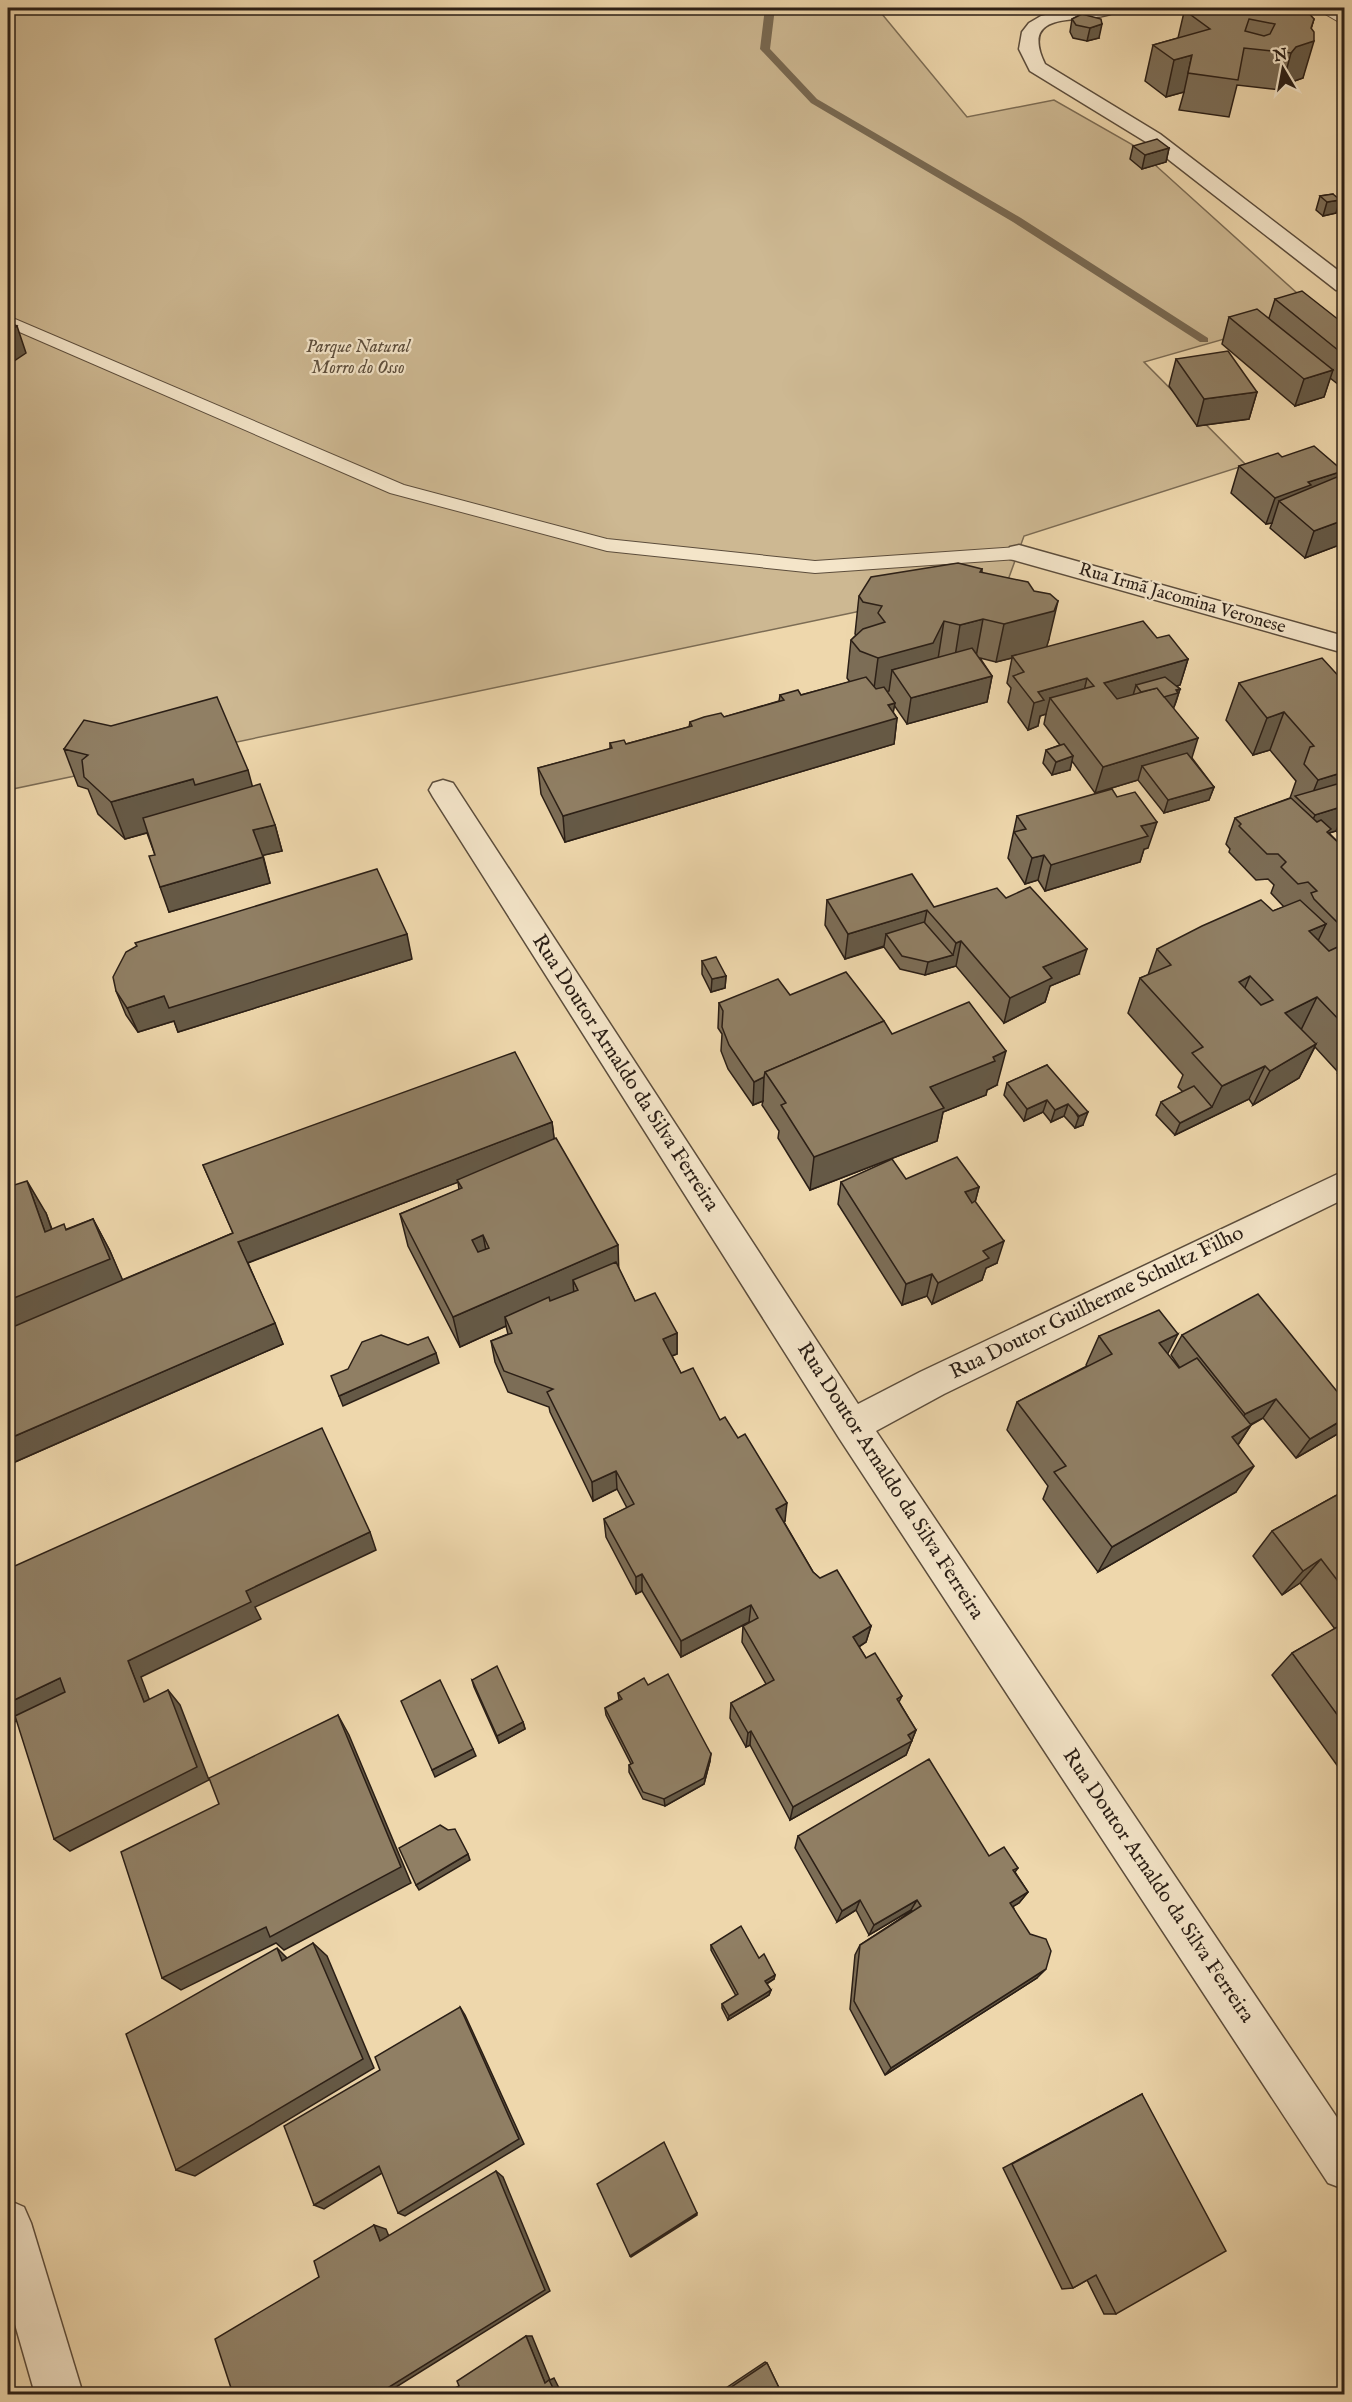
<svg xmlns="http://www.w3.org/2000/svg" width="1352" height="2402" viewBox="0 0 1352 2402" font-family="'IM FELL English',serif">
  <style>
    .green { fill: #cdb892; stroke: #7c6c54; stroke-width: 1.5 }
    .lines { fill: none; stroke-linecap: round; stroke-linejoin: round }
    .stream { fill: #786851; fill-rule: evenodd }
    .service-casing { stroke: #5c4d3c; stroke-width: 2 }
    .minor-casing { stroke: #5c4d3c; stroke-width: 3 }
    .service { fill: #f4e5c9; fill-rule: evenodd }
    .minor { fill: #f4e5c9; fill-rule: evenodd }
    .wall { fill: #7c6d56; stroke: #2b1f16; stroke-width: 1.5 }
    .shaded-wall { fill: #655946; stroke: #2b1f16; stroke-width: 1.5 }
    .building { fill: #907f64; stroke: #2b1f16; stroke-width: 1.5; fill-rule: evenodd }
    .labels { text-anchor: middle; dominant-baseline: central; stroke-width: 4.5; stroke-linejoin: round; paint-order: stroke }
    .far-park-label { font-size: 18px; font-style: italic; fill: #5c4d3b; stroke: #f4e5c9 }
    .far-street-label { font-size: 18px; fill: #2b1f16; stroke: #f4e5c9 }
    .street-label { font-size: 21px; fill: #2b1f16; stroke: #f4e5c9 }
  </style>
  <rect width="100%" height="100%" fill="#eed7ac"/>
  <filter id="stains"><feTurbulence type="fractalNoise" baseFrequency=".00333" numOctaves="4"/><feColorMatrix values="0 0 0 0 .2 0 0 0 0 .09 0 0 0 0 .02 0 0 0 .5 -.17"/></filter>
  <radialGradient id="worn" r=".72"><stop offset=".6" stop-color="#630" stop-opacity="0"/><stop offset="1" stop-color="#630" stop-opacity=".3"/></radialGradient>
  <path class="green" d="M8,8H877L967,117L1054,100L1133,145L1318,312L1144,362L1246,465L1024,536L1008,580L8,790Z"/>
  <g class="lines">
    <path class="stream" d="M765,8H775L770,49L817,99L1021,218L1208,338V342H1200L1013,222L811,103L760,49Z"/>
    <g class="service-casing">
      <g id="service">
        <path d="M1315,8H1331L1344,15V25Z"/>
        <path d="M8,316L404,485L607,539L815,561L1019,547L1026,549L1029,553L1026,557L1019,559L815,573L607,551L390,493L8,327Z"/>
      </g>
    </g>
    <g class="minor-casing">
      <g id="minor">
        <path d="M1075,8H1119C1103,30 1014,0 1045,64L1160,134L1344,275V291L1336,290L1146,142L1030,71L1019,49L1022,32L1029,23L1041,16Z"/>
        <path d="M1019,545L1344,636V653L1010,559L1007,553L1010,547Z"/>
        <path d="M443,780L453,783L858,1404L920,1372L1344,1171V1199L944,1394L876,1431L1344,2128V2189L1328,2183L839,1438L433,797L429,790L433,783Z"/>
        <path d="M8,2200L24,2207L31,2223L83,2394H35L8,2300Z"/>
      </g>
    </g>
    <use href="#service" class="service"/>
    <use href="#minor" class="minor"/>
  </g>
  <g class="wall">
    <path d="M1185,8H1292L1314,19L1311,28L1303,78L1286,84L1281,90L1237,85L1229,117L1179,110L1184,92L1166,97L1145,81L1153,45L1178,38Z"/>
    <path d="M1082,14L1099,38L1087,41L1073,38L1070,32L1072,19Z"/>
    <path d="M1133,146L1169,148L1166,162L1142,169L1130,159Z"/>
    <path d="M1333,194L1336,213L1323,216L1316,210L1320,196Z"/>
    <path d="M1275,299L1344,324V389L1330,378L1324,397L1295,406L1222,344L1229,317L1269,318Z"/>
    <path d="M1176,359L1257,392L1249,419L1197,426L1169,386Z"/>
    <path d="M1282,457L1341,475L1342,544L1305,558L1270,528L1272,523L1266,524L1231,493L1239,466Z"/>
    <path d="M982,569V573L1049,639L1046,647L1157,638L1188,659L1180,685L1177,686L1180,689L1176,702L1174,707H1173L1192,758L1214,787L1209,800L1164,813L1138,780L1095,793L1072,761L1070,770L1052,775L1043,763L1046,750L1060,745L1044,724L1046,714L1040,716L1038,726L1028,730L1008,702L1011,688L1007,683L1012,658L996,662L980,658L992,676L987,702L907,724L894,705L893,712L897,718L894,744L565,842L541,794L538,768L610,749V743L626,744L689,727L690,722L724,717L779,701L780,695H801L850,682L847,678L851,640L856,635L855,634L859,596Z"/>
    <path d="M1344,682V839L1336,831L1329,833L1344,848V1068L1338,1072L1315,1047L1299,1078L1253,1105L1249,1099L1175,1135L1156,1115L1161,1102L1183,1092L1178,1087L1183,1075L1128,1013L1140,978L1148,975L1157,949L1273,911L1284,907L1271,893L1274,885L1268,879L1256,880L1229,852L1230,849L1226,844L1235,818L1290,798L1296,781L1270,750L1253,755L1226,720L1239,683Z"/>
    <path d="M64,749L252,786L275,825L282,851L263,855L270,883L169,912L155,855L147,833L125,839L98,814L88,789L78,786Z"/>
    <path d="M1017,816L1148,848L1144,849L1140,862L1045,891L1038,880L1025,884L1008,858Z"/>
    <path d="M827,900L934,907L1079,974L1050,986L1045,1002L1004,1023L956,966L925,975L900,969L884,947L845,959L825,925Z"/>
    <path d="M412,959L178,1032L174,1021L138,1032L126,1015L116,991Z"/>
    <path d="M702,961L726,976L725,988L711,992L702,974Z"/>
    <path d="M719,1003L892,1034L997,1085L987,1090L986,1095L943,1112L937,1141L810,1190L778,1138L779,1131L762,1105L763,1101L753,1105L728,1069L721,1051L722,1034L718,1028Z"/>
    <path d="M1047,1065L1083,1125L1075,1128L1064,1116L1051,1122L1043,1112L1024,1121L1004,1095L1007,1083Z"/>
    <path d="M552,1122L554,1139L635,1301L677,1333V1354L672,1356L681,1373L720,1420L785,1521L784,1522L813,1572L871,1626L866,1642L859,1647L866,1658L902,1696L899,1702L916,1730L906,1755L790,1820L750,1745L746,1747L730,1718L731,1703L766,1684L742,1642L743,1626L749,1623V1622L681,1657L642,1591L636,1594L606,1537L604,1519L627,1508L617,1489L593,1501L550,1412L549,1407L508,1392L495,1362L491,1341L508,1334L506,1326L460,1347L408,1246L400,1214L459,1190L458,1182L248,1263L283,1344L8,1465V1187L46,1213L52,1229H67L93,1219L110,1251L122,1280L233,1233L203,1165Z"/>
    <path d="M906,1179L979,1187L975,1202L997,1263L986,1268L982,1280L932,1304L927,1296L902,1305L838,1204L841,1182Z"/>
    <path d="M1182,1335L1341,1432L1296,1458L1263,1418L1251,1425L1238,1445L1236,1492L1098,1572L1043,1499L1048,1486L1007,1430L1017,1402L1087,1366L1086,1365L1099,1336L1167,1354L1179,1368H1180L1171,1355Z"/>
    <path d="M1344,1491V1775L1272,1675L1292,1653L1335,1629L1300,1583L1282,1595L1253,1556L1272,1531Z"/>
    <path d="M472,1680L523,1722L525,1729L499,1743L474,1687Z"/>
    <path d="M648,1685L710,1761L704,1784L665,1806L643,1799L629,1772V1765L631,1764L606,1715L605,1708L619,1700L618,1693Z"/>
    <path d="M798,1836L989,1856L1018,1868L1015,1872L1028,1892L1019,1903L1013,1906L1037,1978L885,2075L850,2009L855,1955L860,1945L912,1911L911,1910L869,1935L856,1910L837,1922L795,1848Z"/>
    <path d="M711,1945L759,1958L775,1975L774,1979L767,1984L771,1990L769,1995L728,2020L722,2008V2004L736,1996L711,1950Z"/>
    <path d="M1142,2094L1116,2314H1104L1087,2280L1073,2288L1062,2289L1003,2168Z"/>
    <path d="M765,2362L767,2363L782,2394H717Z"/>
    <path d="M1292,2391L1310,2393L1311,2394H1287Z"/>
  </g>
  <g class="shaded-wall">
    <path d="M1314,19L1307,43L1314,41L1303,78L1286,84L1281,90L1291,53Z"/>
    <path d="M1102,24L1099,38L1087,41L1090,28Z"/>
    <path d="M1192,55L1184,92L1166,97L1174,60Z"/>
    <path d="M1169,148L1166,162L1142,169L1145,155Z"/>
    <path d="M1340,200L1336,213L1323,216L1327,202Z"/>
    <path d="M17,326L26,353L8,365V332Z"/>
    <path d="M1333,370L1324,397L1295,406L1304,379Z"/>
    <path d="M1257,392L1249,419L1197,426L1204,399Z"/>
    <path d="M1343,471L1333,498L1279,501L1272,523L1266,524L1275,498L1308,482Z"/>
    <path d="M1344,520V538L1342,544L1305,558L1314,531Z"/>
    <path d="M1058,601L1049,639L1046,649L1012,656V658L996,662L1004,624Z"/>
    <path d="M983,619L976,657L954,663L960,625Z"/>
    <path d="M944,621L938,659L892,670L889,691L873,696L878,658Z"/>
    <path d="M1188,659L1180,685L1144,696L1136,685L1132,699L1109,706L1104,683Z"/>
    <path d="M992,676L987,702L907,724L911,698Z"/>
    <path d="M1087,678L1081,704L1050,698L1046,714L1040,716L1038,726L1028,730L1034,703L1038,692Z"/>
    <path d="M1180,689L1174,707L1145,715L1149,702Z"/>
    <path d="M895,703L892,719L897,718L894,744L565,842L563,816Z"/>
    <path d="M1284,712L1270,750L1253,755L1267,718Z"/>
    <path d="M1198,738L1190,764L1142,766L1138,780L1095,793L1103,767Z"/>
    <path d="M1073,756L1070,770L1052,775L1056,762Z"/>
    <path d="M248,770L258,807L205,816L125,839L111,802L193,779Z"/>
    <path d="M1344,772V803L1307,807L1318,780Z"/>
    <path d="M1214,787L1209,800L1164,813L1168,800Z"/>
    <path d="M1344,806V812L1336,831L1329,833L1319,855L1304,840L1315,815Z"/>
    <path d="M1157,822L1148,848L1144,849L1140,862L1045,891L1051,865L1141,826Z"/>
    <path d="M275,825L282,851L260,856L253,830Z"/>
    <path d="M1044,855L1038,880L1025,884L1032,858Z"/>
    <path d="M263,857L270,883L169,912L160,887Z"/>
    <path d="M927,910L922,935L886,934L884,946L845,959L848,934Z"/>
    <path d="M1326,924L1309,960V931Z"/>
    <path d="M407,934L412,959L178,1032L174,1021L138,1032L127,1008L164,996Z"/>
    <path d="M961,941L956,966L925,975L928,962L953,955L956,943Z"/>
    <path d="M1087,949L1079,974L1050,986L1045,1002L1004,1023L1010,998L1043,967Z"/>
    <path d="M726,976L725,988L711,992L712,979Z"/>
    <path d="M1250,976L1235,1011L1239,982Z"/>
    <path d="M1317,997L1300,1032L1285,1013Z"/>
    <path d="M1316,1044L1299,1078L1253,1105L1270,1071Z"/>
    <path d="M1006,1051L997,1085L987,1090L986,1095L943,1112L937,1141L810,1190L814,1157L930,1087Z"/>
    <path d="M1344,1059V1068L1338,1072Z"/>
    <path d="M1265,1066L1249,1099L1175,1135L1180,1123L1212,1107L1222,1086Z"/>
    <path d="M764,1077L763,1101L753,1105L754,1082Z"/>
    <path d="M1047,1100L1043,1112L1024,1121L1027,1109Z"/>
    <path d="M1068,1104L1064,1116L1051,1122L1055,1110Z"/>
    <path d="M1088,1112L1083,1125L1075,1128L1079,1116Z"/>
    <path d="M552,1122L555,1145L247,1263L238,1242Z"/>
    <path d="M27,1181L46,1213L63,1263L45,1232Z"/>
    <path d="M979,1187L973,1210L965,1192Z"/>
    <path d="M93,1219L110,1251L127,1290L8,1333V1295Z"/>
    <path d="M483,1235L489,1266L478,1271L472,1240Z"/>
    <path d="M1004,1241L997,1263L986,1268L982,1280L932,1304L938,1283L983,1251Z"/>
    <path d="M618,1245L619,1276L578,1290L573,1280L574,1296L505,1317L506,1326L460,1347L453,1317Z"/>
    <path d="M932,1274L927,1296L902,1305L906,1284Z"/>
    <path d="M275,1323L283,1344L8,1465V1439Z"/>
    <path d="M677,1333V1354L663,1359V1339Z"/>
    <path d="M1178,1334L1163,1363L1159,1343Z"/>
    <path d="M436,1353L439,1363L343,1406L339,1396Z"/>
    <path d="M1276,1399L1263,1418L1232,1434L1245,1414Z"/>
    <path d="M1344,1419V1427L1341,1432L1296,1458L1310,1439Z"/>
    <path d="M1251,1425L1233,1452L1232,1437Z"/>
    <path d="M1254,1466L1236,1492L1098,1572L1112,1547Z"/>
    <path d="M616,1471L617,1489L593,1501L592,1482Z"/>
    <path d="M787,1503L785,1521L774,1527L776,1509Z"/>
    <path d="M370,1532L376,1550L255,1607L261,1619L141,1677L156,1717L144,1702L128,1661L246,1591Z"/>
    <path d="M1321,1559L1300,1583L1282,1595L1303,1571Z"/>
    <path d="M642,1574V1591L636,1594V1577Z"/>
    <path d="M751,1605L749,1622L681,1657V1641Z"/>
    <path d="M871,1626L866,1642L849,1653L853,1637Z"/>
    <path d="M60,1678L75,1693L8,1725V1703Z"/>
    <path d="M168,1690L180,1705L209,1780L70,1851L54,1839Z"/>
    <path d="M338,1715L349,1735L411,1883L284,1950L276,1943L181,1990L162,1978Z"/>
    <path d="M523,1722L525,1729L499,1743L497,1736Z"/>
    <path d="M916,1730L906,1755L790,1820L793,1807Z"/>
    <path d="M751,1731L750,1745L746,1747L748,1733Z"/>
    <path d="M473,1749L476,1756L435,1777L432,1770Z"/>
    <path d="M711,1754L710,1761L704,1784L665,1806L664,1799Z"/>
    <path d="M468,1854L470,1860L419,1890L416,1885Z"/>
    <path d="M1028,1892L1019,1903L1002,1913L1010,1903Z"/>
    <path d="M860,1900L856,1910L837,1922L842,1911Z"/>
    <path d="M917,1900L911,1910L869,1935L874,1925Z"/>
    <path d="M313,1943L327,1956L374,2068L195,2176L176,2170Z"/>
    <path d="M277,1948L291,1962L282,1961Z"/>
    <path d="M1046,1969L1037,1978L885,2075L891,2068Z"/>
    <path d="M775,1975L774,1979L764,1985L765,1981Z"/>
    <path d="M771,1990L769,1995L728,2020L729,2016Z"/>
    <path d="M460,2007L465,2015L524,2144L405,2216L398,2213Z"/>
    <path d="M379,2166L387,2170L324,2209L314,2205Z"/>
    <path d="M496,2171L503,2177L550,2291L385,2394H378Z"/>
    <path d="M697,2213V2215L631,2257L630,2256Z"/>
    <path d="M374,2225L386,2229L392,2244L380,2241Z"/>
    <path d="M526,2336H532L550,2380L554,2378L562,2394H556L545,2383Z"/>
  </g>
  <g class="building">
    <path d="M1188,8H1292L1306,10L1314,19L1311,28L1314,32V41L1296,47L1291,53L1244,48L1238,80L1188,73L1192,55L1174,60L1153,45L1210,29L1191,15ZM1249,19L1275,24L1270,34L1264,36L1245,31Z"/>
    <path d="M1082,14L1101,19L1102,24L1090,28L1076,25L1072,19Z"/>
    <path d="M1157,139L1169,148L1145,155L1133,146Z"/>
    <path d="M1333,194L1340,200L1327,202L1320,196Z"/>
    <path d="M1302,291L1344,324V355L1275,299Z"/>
    <path d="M1257,309L1333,370L1304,379L1229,317Z"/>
    <path d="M8,322L17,326L8,332Z"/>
    <path d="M1228,351L1257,392L1204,399L1176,359Z"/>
    <path d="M1314,446L1343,471L1308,482L1311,485L1275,498L1239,466L1278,453L1282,457Z"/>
    <path d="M1344,474V520L1314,531L1279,501Z"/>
    <path d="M958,563L982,569L980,572L1028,582L1034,591L1050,594L1058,601L1054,611L1004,624L983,619L960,625L944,621L933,643L878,658L860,651L851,640L863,629L885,622L878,613L882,606L863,602L859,596L871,577Z"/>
    <path d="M1143,621L1157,638L1169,635L1188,659L1104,683L1117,699L1157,688L1198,738L1103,767L1050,698L1094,686L1087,678L1038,692L1044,700L1034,703L1013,676L1024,672L1012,656Z"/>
    <path d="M972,648L992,676L911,698L892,670Z"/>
    <path d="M1322,658L1344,682V772L1318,780L1304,764L1310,747L1314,746L1284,712L1267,718L1239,683Z"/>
    <path d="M866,677L876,689L884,687L895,703L888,705L897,718L563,816L538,768L612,748L610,743L624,740L626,744L692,726L690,722L704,717L721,713L724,717L784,700L780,695L798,690L801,695Z"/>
    <path d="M1165,677L1180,689L1176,690L1178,693L1164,697L1157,688L1141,692L1136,685Z"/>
    <path d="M217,697L248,770L195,785L193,779L111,802L84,777L82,760L88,755L64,749L84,720L111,726Z"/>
    <path d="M1064,744L1073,756L1056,762L1046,750Z"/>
    <path d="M1187,753L1214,787L1168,800L1142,766Z"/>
    <path d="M1344,782V806L1315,815L1295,796Z"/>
    <path d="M260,784L275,825L253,830L263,857L160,887L149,856L155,855L143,818Z"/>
    <path d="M1112,789L1117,797L1135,792L1157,822L1141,826L1148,836L1051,865L1044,855L1032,858L1014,832L1026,829L1017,816Z"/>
    <path d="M1291,798L1317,822L1321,820L1331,829L1327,832L1344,848V926L1340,925L1314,899L1311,893L1317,891L1308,882L1298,884L1281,867L1286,862L1278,854H1267L1239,826L1241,824L1235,818Z"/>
    <path d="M377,869L407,934L169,1008L164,996L127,1008L116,991L113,977L126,952L137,946L135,943Z"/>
    <path d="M912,874L934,907L997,888L1006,898L1030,887L1087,949L1043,967L1052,978L1010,998L961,941L956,943L927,910L848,934L827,900Z"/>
    <path d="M1261,900L1273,911L1300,900L1326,924L1309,931L1329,951L1344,944V1025L1317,997L1285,1013L1316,1044L1270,1071L1265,1066L1222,1086L1192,1053L1203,1047L1140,978L1171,965L1157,949L1202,926ZM1250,976L1273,1000L1261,1005L1239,982Z"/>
    <path d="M924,922L953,955L928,962L902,956L886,934Z"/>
    <path d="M716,957L726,976L712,979L702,961Z"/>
    <path d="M846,972L884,1021L765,1072L764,1077L754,1082L729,1045L722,1027L723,1011L719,1003L778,979L790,995Z"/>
    <path d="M969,1002L1006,1051L993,1057L995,1061L930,1087L944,1108L814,1157L781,1105L786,1103L765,1072L884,1021L892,1034Z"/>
    <path d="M515,1052L552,1122L238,1242L275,1323L8,1439V1329L233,1233L203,1165Z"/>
    <path d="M1047,1065L1088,1112L1079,1116L1068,1104L1055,1110L1047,1100L1027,1109L1007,1083Z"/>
    <path d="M1194,1086L1212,1107L1180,1123L1161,1102Z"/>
    <path d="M556,1138L618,1245L453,1317L400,1214L462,1188L457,1180ZM483,1235L489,1248L478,1252L472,1240Z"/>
    <path d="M957,1157L979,1187L965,1192L972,1203L975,1201L1004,1241L983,1251L989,1258L938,1283L932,1274L906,1284L841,1182L892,1159L906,1179Z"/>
    <path d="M27,1181L45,1232L64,1224L66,1230L93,1219L110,1259L14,1298L12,1293L8,1295V1187Z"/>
    <path d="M616,1262L635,1301L655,1293L677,1333L663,1339L681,1373L693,1368L720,1420L725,1417L738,1438L745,1434L787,1503L776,1509L813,1572L820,1578L837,1570L871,1626L853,1637L866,1658L875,1653L902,1696L897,1699L916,1730L908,1735L912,1741L793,1807L751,1731L748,1733L731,1703L774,1680L743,1626L758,1618L751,1605L681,1641L642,1574L636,1577L604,1519L634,1504L616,1471L592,1482L547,1392L553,1389L504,1371L491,1341L512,1333L505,1317L549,1297L550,1301L578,1290L573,1280Z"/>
    <path d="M1258,1294L1344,1400V1419L1310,1439L1276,1399L1245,1414L1182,1335Z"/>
    <path d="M1159,1310L1178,1334L1159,1343L1179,1368L1197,1358L1251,1425L1232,1437L1254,1466L1112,1547L1054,1472L1066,1466L1017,1402L1112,1354L1099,1336Z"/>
    <path d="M381,1335L408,1345L428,1337L436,1353L339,1396L331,1376L348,1369L362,1342Z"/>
    <path d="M322,1428L370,1532L246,1591L251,1602L128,1661L144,1702L168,1690L197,1767L54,1839L15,1716L65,1692L60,1678L8,1703V1569Z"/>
    <path d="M1344,1491V1589L1321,1559L1303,1571L1272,1531Z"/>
    <path d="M1344,1623V1724L1292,1653Z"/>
    <path d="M497,1666L523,1722L497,1736L472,1680Z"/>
    <path d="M668,1674L711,1754L704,1778L664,1799L643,1792L629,1765L633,1763L605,1708L622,1699L618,1693L644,1678L648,1685Z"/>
    <path d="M440,1680L473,1749L432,1770L401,1701Z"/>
    <path d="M338,1715L401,1867L270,1937L266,1927L162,1978L121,1852L219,1804L209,1778Z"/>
    <path d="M929,1759L989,1856L1004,1847L1018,1868L1013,1870L1028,1892L1010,1903L1030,1934L1046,1939L1051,1951L1046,1969L891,2068L854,2001L860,1945L921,1906L917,1900L874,1925L860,1900L842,1911L798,1836Z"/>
    <path d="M440,1825L448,1830L455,1829L468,1854L416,1885L399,1848Z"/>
    <path d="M741,1926L759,1958L764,1954L775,1975L765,1981L771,1990L729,2016L722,2004L738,1994L711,1945Z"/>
    <path d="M313,1943L363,2059L176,2170L126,2034L277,1948L282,1961Z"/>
    <path d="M460,2007L519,2139L398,2213L379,2166L314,2205L284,2126L380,2070L375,2057Z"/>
    <path d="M1142,2094L1226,2251L1116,2314L1096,2275L1073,2288L1012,2164Z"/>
    <path d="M664,2142L697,2213L630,2256L597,2184Z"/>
    <path d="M496,2171L545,2290L378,2394H233L215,2339L319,2277L314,2261L374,2225L380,2241Z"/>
    <path d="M526,2336L545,2383L549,2380L556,2394H444L459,2386L457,2381Z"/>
    <path d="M767,2363L782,2394H721Z"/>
  </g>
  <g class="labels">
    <g class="far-park-label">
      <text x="358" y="347">Parque Natural<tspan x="358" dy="21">Morro do Osso</tspan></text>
    </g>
    <g class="far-street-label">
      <text transform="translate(1182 599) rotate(16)">Rua Irmã Jacomina Veronese</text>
    </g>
    <g class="street-label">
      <text transform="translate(625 1073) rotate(57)">Rua Doutor Arnaldo da Silva Ferreira</text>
      <text transform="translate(1097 1303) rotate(-26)">Rua Doutor Guilherme Schultz Filho</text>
      <text transform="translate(890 1481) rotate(57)">Rua Doutor Arnaldo da Silva Ferreira</text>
      <text transform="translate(1158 1886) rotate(56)">Rua Doutor Arnaldo da Silva Ferreira</text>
    </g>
  </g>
  <rect width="1352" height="2402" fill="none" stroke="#eed7ac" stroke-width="30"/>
  <rect x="9" y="9" width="1334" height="2384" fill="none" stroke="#2b1f16" stroke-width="3"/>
  <rect x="15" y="15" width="1322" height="2372" fill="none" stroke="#2b1f16" stroke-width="1.5"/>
  <g transform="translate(1283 69) rotate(350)" stroke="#f4e5c9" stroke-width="4.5" paint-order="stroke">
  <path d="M0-4.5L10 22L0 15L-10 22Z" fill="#2b1f16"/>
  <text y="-9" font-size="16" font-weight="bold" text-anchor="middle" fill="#2b1f16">N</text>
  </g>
  <rect width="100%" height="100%" filter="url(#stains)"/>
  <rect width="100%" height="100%" fill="url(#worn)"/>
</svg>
